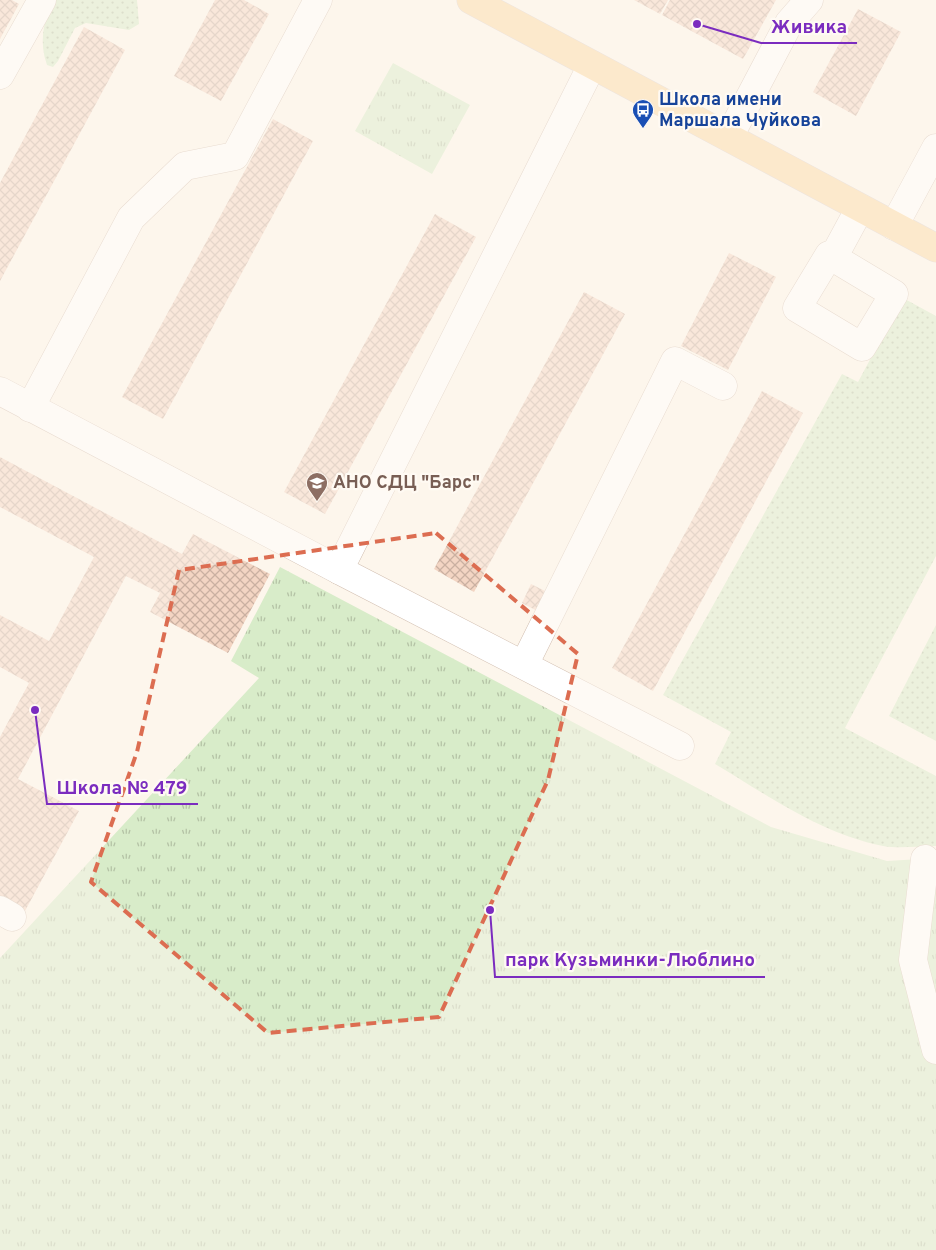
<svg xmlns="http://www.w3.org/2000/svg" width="936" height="1250" viewBox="0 0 936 1250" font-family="Overpass,sans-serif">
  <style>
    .grass { fill: url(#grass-dots) }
    .park { fill: url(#park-tufts) }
    .building { fill: url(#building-cross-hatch) }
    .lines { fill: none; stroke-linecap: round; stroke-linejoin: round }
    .minor-casing { stroke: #d1beb0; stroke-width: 29 }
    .major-casing { stroke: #dad1cd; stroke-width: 29 }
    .minor { stroke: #fff; stroke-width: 28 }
    .major { stroke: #fbd9a5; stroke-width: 28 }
    .marked { fill: none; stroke: #dc6d51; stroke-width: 4; stroke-dasharray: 10 6; stroke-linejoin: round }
    .labels { text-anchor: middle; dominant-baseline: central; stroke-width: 4.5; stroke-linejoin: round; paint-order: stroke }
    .transit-label { font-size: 18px; font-weight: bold; fill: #164399; stroke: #fffaf3; text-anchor: start }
    .education-label { font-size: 18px; font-weight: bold; fill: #785e54; stroke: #fffaf3; text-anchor: start }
    .leader { fill: none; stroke: #7b2cbf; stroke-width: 2 }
    .callout-dot { fill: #7b2cbf; stroke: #fffaf3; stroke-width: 2 }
    .callout-label { font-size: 19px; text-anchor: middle; font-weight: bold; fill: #7b2cbf; stroke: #fffaf3; stroke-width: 4.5; stroke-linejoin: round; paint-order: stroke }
  </style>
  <defs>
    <pattern id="grass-dots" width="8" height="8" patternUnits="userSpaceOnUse" patternTransform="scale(1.25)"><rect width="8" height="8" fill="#d8ecc9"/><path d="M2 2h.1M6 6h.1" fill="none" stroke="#b4c2a5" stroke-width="1.8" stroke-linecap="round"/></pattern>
    <pattern id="park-tufts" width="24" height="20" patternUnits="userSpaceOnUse" patternTransform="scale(1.25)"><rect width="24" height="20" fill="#d8ecc9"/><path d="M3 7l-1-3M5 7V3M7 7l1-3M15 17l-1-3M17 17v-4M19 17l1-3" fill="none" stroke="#b4c2a5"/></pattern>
    <pattern id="building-cross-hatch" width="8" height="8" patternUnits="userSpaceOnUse" patternTransform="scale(1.25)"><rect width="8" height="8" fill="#f3d5c3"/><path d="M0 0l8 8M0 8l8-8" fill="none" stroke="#cab0a1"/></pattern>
  </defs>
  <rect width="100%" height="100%" fill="#fdf6ec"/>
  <g class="grass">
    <path d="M53,0H137L139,24L129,30L86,23L75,28L58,61L53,67L47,65C39,43 43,21 53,0Z"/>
    <path d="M903,298L936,316V556L845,728L936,776V846C919,846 899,849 883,846C821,834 767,795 715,764L731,732L663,695L842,374L858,382Z"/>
    <path d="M936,625V741L889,716Z"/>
  </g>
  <g class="park">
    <path d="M393,63L470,105L432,174L355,131Z"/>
    <path d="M280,567L771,827L887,861L936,858V1250H0V958L259,678L231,661Z"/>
  </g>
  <g class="building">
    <path d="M0,0H12L19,4L0,39Z"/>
    <path d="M215,0H244L269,14L221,101L174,76Z"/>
    <path d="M634,0H668L660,14Z"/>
    <path d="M670,0H776L743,59L662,15Z"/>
    <path d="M858,9L901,32L856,116L813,92Z"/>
    <path d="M84,27L125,50L0,281V183Z"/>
    <path d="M273,119L313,141L163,419L122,397Z"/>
    <path d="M435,214L476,237L325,514L284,492Z"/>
    <path d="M729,253L776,277L728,370L681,346Z"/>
    <path d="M584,292L625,314L474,592L434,569Z"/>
    <path d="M762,391L803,413L653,691L612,668Z"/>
    <path d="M0,457L182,554L193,534L270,574L228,653L150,612L160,593L126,576L18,779L79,811L25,911L0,897V737L29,683L0,667V615L49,641L94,557L0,507Z"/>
    <path d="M531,584L551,594L541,613L522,603Z"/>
  </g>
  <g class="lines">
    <g class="minor-casing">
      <g id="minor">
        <path d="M592,65L339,570L680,746"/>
        <path d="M0,75L42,0"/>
        <path d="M729,137L789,23L809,0"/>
        <path d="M894,226L936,148"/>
        <path d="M829,255L894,294L862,347L797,308Z"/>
        <path d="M833,258L860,208"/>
        <path d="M0,391L339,570"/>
        <path d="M30,408L131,218L185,166L235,156L318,0"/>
        <path d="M524,665L675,361L723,386"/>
        <path d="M925,859L913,960L936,1050"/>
        <path d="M0,910L12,917"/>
      </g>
    </g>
    <g class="major-casing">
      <path id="major" d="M471,0L936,248"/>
    </g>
    <use href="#minor" class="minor"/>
    <use href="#major" class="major"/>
  </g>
  <path d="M0 0H936V1250H0ZM436,533L578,654L548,780L439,1017L268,1033L91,882L137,752L179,570Z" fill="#fdf6ec" fill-opacity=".55" fill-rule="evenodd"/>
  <path class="marked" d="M436,533L578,654L548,780L439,1017L268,1033L91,882L137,752L179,570Z"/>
  <defs>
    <g id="bus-pin" transform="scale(1.125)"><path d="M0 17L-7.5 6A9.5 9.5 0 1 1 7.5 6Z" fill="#1a4fb4" stroke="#fffaf3"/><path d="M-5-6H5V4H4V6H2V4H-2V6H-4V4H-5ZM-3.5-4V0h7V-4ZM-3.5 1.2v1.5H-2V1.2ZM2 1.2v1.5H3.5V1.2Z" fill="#fff"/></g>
    <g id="school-pin" transform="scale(1.125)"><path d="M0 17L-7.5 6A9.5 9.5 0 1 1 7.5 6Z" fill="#8d6e63" stroke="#fffaf3"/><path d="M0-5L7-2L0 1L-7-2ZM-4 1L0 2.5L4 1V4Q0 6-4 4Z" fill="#fff"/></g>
  </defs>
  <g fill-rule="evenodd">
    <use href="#bus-pin" x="643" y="110"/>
    <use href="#school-pin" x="317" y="483"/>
  </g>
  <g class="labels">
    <g class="transit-label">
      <text x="659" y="100">Школа имени<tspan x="659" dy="21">Маршала Чуйкова</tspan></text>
    </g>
    <g class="education-label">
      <text x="333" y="483">АНО СДЦ "Барс"</text>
    </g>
  </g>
  <path class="leader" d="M697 24L761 43H857M35 710L47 804H198M490 910L495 977H765"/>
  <g class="callout-dot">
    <circle cx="697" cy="24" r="5"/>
    <circle cx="35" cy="710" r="5"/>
    <circle cx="490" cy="910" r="5"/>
  </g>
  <g class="callout-label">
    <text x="809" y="33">Живика</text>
    <text x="122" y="794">Школа № 479</text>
    <text x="630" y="966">парк Кузьминки-Люблино</text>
  </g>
</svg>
